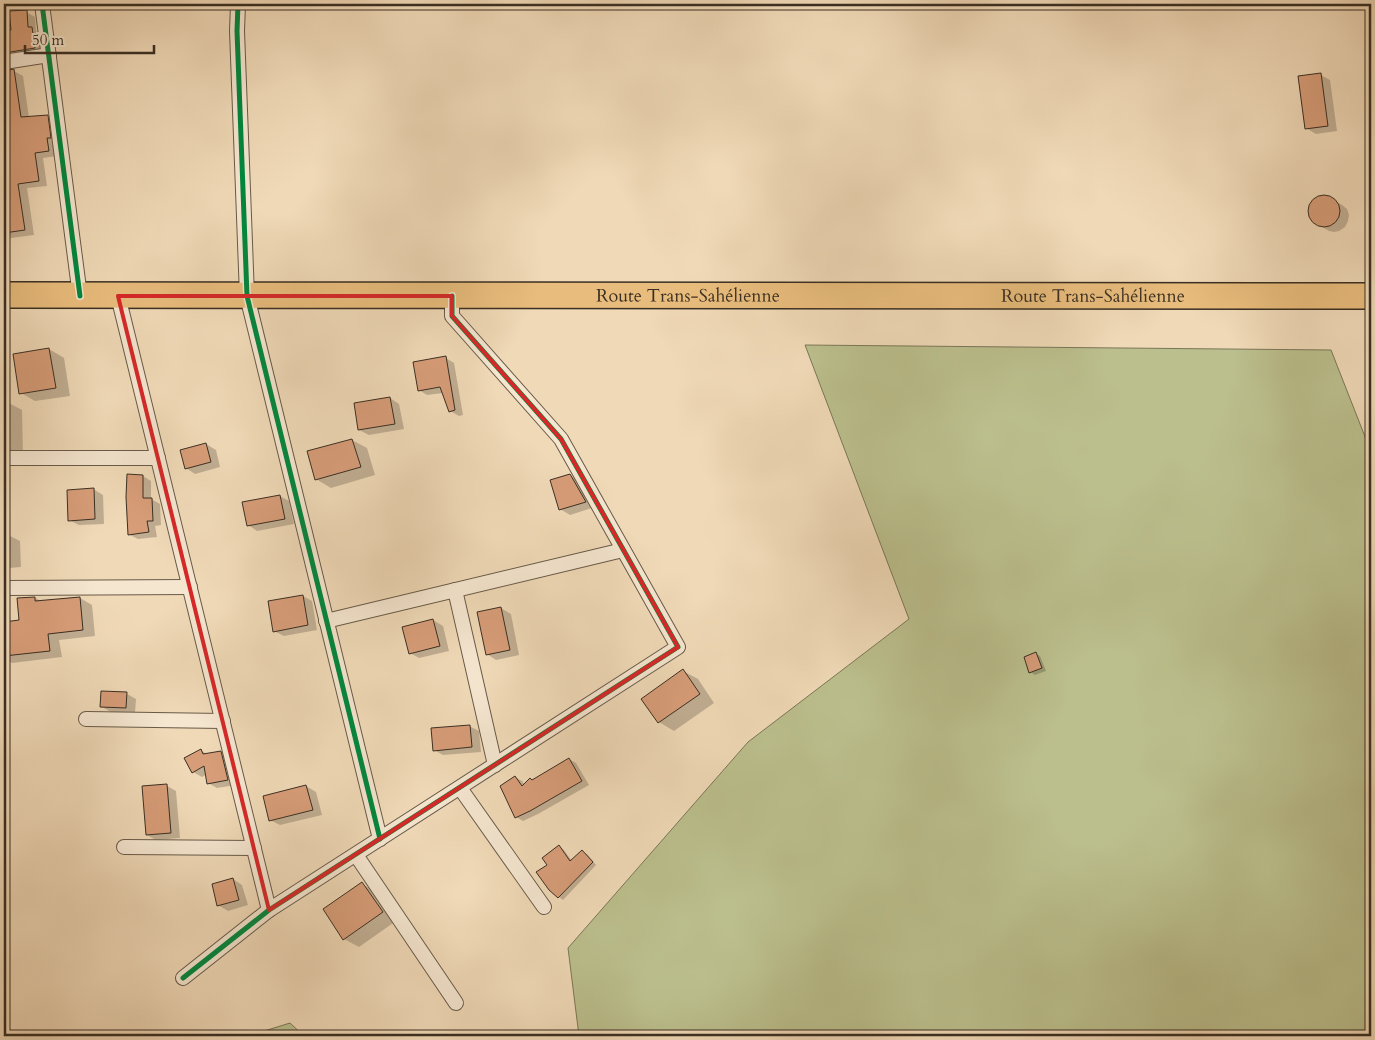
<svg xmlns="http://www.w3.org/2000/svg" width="1375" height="1040" viewBox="0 0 1375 1040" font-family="Cardo,serif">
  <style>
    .green { fill: #bbbf8d; stroke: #7a7758 }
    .shadow { fill: #0003 }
    .building { fill: #d79d78; stroke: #3a2f23 }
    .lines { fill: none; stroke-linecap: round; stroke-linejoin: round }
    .street-casing { stroke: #685a48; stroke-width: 16 }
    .highway-casing { stroke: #3a2f23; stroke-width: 28 }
    .street { stroke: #f5e6d0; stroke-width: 14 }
    .highway { stroke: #e8bc7c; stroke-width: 25 }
    .cycleway-casing { stroke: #f5e6d0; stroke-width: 8 }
    .cycleway { stroke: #00873e; stroke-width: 5 }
    .marked { fill: none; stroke: #d62828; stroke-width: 4; stroke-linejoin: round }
    .labels { text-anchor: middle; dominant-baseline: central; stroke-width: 5; stroke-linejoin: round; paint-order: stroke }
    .street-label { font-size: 18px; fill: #3a2f23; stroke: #f5e6d0 }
  </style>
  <rect width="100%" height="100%" fill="#f0d9b7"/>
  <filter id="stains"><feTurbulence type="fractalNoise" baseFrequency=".004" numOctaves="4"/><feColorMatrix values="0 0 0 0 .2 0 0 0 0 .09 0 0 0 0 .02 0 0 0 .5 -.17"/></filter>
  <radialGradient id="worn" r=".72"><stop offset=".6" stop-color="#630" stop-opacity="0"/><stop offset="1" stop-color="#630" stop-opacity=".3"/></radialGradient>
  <g class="green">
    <path d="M805,345L1331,350L1371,452V1036H579L568,948L748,742L909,619Z"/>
    <path d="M290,1023L304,1036H248Z"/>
  </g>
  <g class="shadow">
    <path d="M26,12L35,17L36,31L40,33L44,53L5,63L4,70L5,71H14L23,76L29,118L47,116L56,121L57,156L43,158L47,186L27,188L34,235L11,238L4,234V13Z"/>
    <path d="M1321,75L1330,80L1337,131L1316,134L1306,128Z"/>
    <path d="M1321,196H1326L1332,199L1342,205L1347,209L1349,215L1348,221L1345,227L1339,231L1334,232L1329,231L1314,222L1311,217L1309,212L1310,207L1316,198Z"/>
    <path d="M49,349L64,358L70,396L35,401L21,393Z"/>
    <path d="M446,358L454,363L463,415L459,416L450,411L443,393L427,395L419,390Z"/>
    <path d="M390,398L399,404L404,429L369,435L359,430Z"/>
    <path d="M4,402H7L22,410L23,455L4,456Z"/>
    <path d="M352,440L367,448L375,475L331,488L316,479Z"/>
    <path d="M206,444L216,450L220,467L195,474L186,468Z"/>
    <path d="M570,475L580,481L595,507L570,515L560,509Z"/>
    <path d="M143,476L151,481V499L160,504L161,525L155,526L157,537L138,539L130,535Z"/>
    <path d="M93,489L103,495L104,524L79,525L69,520Z"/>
    <path d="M280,496L289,501L294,524L257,531L248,525Z"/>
    <path d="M4,536H10L20,541L21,567L9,568L4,565Z"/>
    <path d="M303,596L312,601L317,630L284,636L274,631Z"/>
    <path d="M35,598L41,601L80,598L92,605L95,636L59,640L62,657L12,663L4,658V623L21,621Z"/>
    <path d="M501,608L511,614L519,655L496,660L487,654Z"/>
    <path d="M433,620L443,626L449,651L419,658L410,653Z"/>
    <path d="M1036,654L1040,656L1046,671L1035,675L1030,672Z"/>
    <path d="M683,671L698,679L714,703L674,731L659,722L643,699Z"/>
    <path d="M127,694L136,699L135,713L111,712L102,707Z"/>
    <path d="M469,726L479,731L481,752L443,755L434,750Z"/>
    <path d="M201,750L208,755L221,753L230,758L236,785L217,788L208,783L207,774L202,777L193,772Z"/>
    <path d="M569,759L576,763L589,785L538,814L523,821L516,817L515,777L522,781L525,785Z"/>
    <path d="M167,786L176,791L180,838L156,840L147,835Z"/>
    <path d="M306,786L316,792L322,815L280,825L270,820Z"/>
    <path d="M559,847L563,849L572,861L582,852L587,854L596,865L563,900L559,897L549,865Z"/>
    <path d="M233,879L242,885L248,905L228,911L218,905Z"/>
    <path d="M362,884L376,892L396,921L359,947L344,939Z"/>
  </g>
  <g class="building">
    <path d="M27,10L28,27H32L35,48L4,53V32L11,30L9,11Z"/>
    <path d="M14,69L21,117L48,115L51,138H47L49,151L35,153L39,181L18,184L25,230L4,233V71Z"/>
    <path d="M1321,73L1328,126L1305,129L1298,76Z"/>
    <circle cx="1324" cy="211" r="16"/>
    <path d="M49,348L56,388L19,394L13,354Z"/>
    <path d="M446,356L455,410L449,412L440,387L418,391L413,362Z"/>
    <path d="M390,397L395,424L358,430L354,403Z"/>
    <path d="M352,439L361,467L315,480L307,451Z"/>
    <path d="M206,443L211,462L185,469L180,450Z"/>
    <path d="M127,474L143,475V498H152L153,521H147L149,532L128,535L126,497Z"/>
    <path d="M570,474L586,502L559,510L550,480Z"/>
    <path d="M94,488L95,519L68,521L67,490Z"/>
    <path d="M280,495L285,519L247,526L242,502Z"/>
    <path d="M303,595L308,625L273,632L268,601Z"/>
    <path d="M35,597V601L80,597L83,630L48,634L50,651L4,656V622L19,620L17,598Z"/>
    <path d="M501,607L510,650L486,655L477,612Z"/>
    <path d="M433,619L440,646L409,654L402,627Z"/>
    <path d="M1036,652L1042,668L1029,673L1024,657Z"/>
    <path d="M683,669L700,694L658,723L641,699Z"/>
    <path d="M101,691L127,692L126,708L100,707Z"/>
    <path d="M470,725L472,747L433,751L431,728Z"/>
    <path d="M201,749L203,754L221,751L228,780L207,784L204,766L192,773L184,758Z"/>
    <path d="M569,758L582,781L530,811L515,818L500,786L515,776L522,786L530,778L532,780Z"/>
    <path d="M167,784L171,833L146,835L142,786Z"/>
    <path d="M306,785L313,810L269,821L263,796Z"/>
    <path d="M559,845L570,861L582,850L593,862L558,898L549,890L536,872L547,865L542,858Z"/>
    <path d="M233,878L239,900L217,906L212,884Z"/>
    <path d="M362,882L383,912L343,940L323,909Z"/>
  </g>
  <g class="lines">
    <g class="street-casing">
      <g id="street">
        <path d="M42,4L80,296"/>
        <path d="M238,4L237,31L247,296L380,839"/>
        <path d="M4,62L49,55"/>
        <path d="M118,296L269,910"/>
        <path d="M4,458H158"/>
        <path d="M4,588L190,587"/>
        <path d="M455,590L495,765"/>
        <path d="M326,621L623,550"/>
        <path d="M86,719L223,721"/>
        <path d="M460,788L544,907"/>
        <path d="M124,847L254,848"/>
        <path d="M356,855L456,1003"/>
        <path d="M183,978L269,910L678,647L561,439L452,316V296"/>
      </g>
    </g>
    <g class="highway-casing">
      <g id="highway">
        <path id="s1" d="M4,295L1371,296"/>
      </g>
    </g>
    <use href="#street" class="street"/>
    <use href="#highway" class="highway"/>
    <g class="cycleway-casing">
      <g id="cycleway">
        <path d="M42,4L80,296"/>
        <path d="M238,4L237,31L247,296L380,839"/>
        <path d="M183,978L269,910L678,647L561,439L452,316V296"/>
      </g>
    </g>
    <use href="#cycleway" class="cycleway"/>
  </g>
  <path class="marked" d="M118,296H452V316L561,439L678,647L269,910Z"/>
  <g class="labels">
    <g class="street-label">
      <text stroke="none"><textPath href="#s1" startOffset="684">Route Trans-Sahélienne</textPath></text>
      <text stroke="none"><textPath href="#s1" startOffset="1089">Route Trans-Sahélienne</textPath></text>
    </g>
  </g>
  <rect width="1375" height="1040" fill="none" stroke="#f0d9b7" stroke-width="20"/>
  <rect x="5" y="5" width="1365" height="1030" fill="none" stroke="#3a2f23" stroke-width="2.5"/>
  <rect x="10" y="10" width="1355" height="1020" fill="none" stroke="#3a2f23"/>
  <path d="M25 45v8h129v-8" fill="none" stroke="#3a2f23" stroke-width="2.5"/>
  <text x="32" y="45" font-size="15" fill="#3a2f23" stroke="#f5e6d0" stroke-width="4" paint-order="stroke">50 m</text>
  <rect width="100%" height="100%" filter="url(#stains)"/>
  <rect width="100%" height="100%" fill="url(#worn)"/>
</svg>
